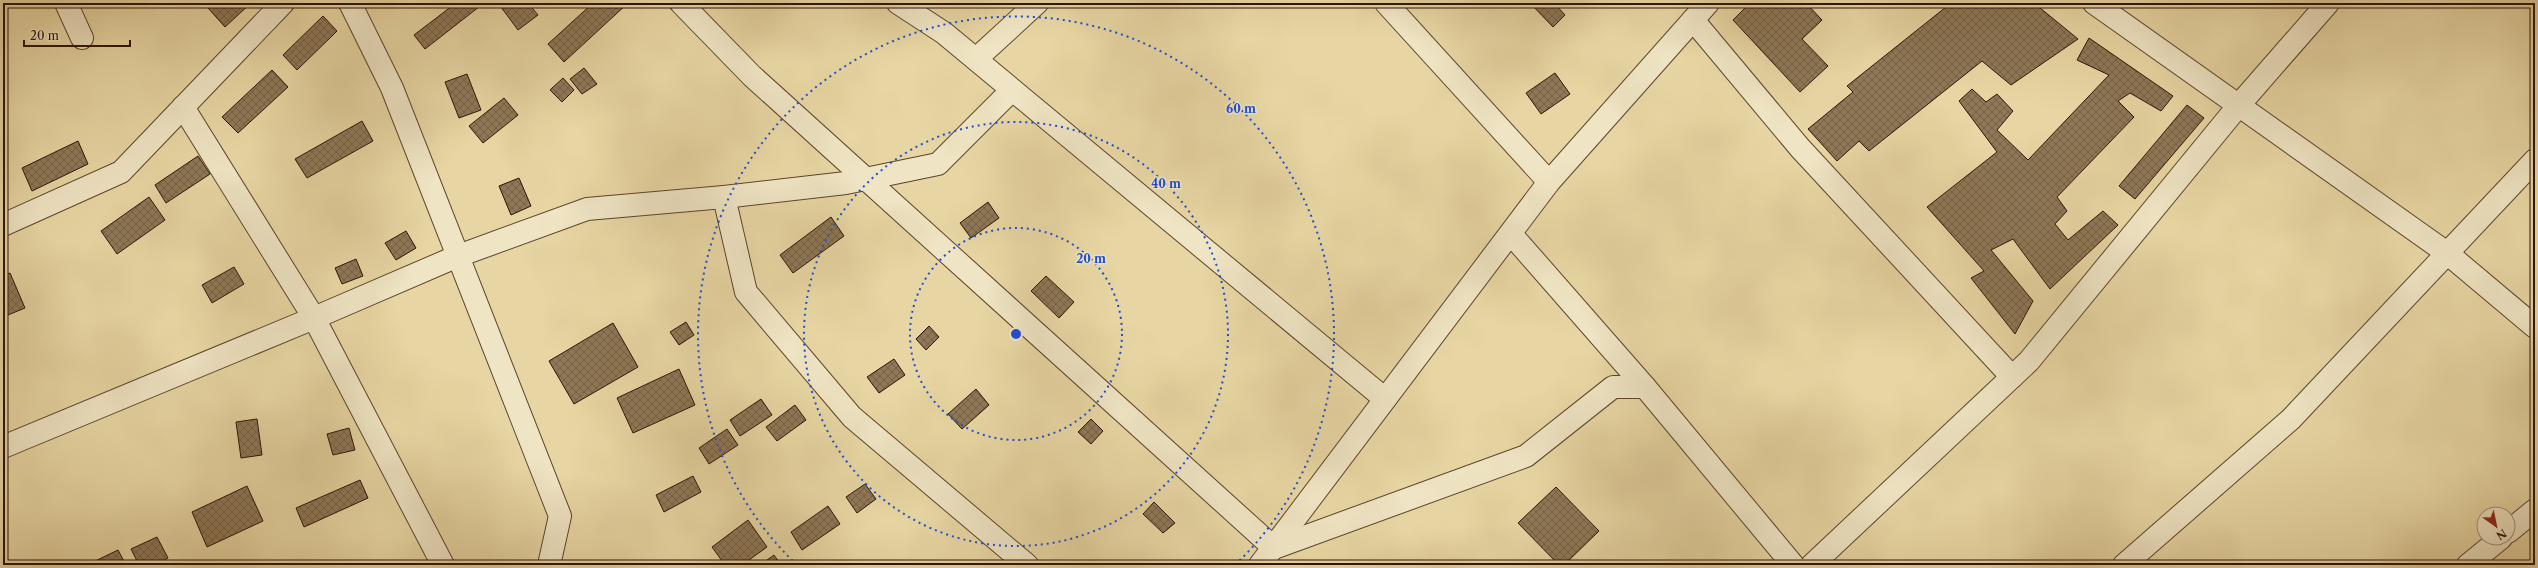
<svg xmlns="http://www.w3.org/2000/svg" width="2538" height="568" viewBox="0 0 2538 568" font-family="'Libre Caslon Text',serif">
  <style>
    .building { fill: url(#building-cross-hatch); stroke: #2e1305 }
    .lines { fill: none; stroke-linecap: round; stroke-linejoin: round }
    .street-casing { stroke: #5c442c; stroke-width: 24 }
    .street { stroke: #efe4c3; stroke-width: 22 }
    .ring { fill: none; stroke: #1d4ed8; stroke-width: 2; stroke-dasharray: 2 4 }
    .centre { fill: #1d4ed8; stroke: #efe4c3; stroke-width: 2 }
    .ring-label { font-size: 12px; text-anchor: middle; font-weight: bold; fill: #1d4ed8; stroke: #efe4c3; stroke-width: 3; stroke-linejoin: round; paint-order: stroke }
  </style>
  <defs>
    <pattern id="building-cross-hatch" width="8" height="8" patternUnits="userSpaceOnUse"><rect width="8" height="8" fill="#8e7857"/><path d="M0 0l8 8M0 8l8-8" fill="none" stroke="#746146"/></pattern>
  </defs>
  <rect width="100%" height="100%" fill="#e7d6a3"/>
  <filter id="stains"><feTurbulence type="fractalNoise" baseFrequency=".005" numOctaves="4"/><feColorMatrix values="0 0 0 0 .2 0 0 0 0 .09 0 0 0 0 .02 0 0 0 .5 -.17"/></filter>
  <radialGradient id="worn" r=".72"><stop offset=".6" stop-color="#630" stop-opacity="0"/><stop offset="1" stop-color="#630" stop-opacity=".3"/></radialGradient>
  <g class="building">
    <path d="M213,3H251L225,27L208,8Z"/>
    <path d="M456,3H484L425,49L414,35Z"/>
    <path d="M498,3H528L538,15L518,30Z"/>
    <path d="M593,3H628L564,62L548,44Z"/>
    <path d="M1530,3H1554L1565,15L1553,27Z"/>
    <path d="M1750,3H1806L1822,20L1802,39L1828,66L1800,92L1733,20Z"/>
    <path d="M1942,3H2034L2078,39L2011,85L1982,61L1869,151L1859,141L1837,161L1808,129L1853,92L1847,86L1946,7Z"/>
    <path d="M323,16L337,31L297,70L283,55Z"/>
    <path d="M2089,38L2173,96L2161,111L2130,93L2118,101L2134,117L2057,197L2067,211L2055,224L2068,240L2103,211L2118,225L2050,289L2013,239L1991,250L2033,301L2015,334L1971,278L1984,271L1927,207L1997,152L1959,101L1972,89L1986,102L1997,94L2013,111L1997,130L2028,160L2109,75L2077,60Z"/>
    <path d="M584,68L597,84L582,94L570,79Z"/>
    <path d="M272,70L288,87L238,133L222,117Z"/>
    <path d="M1555,73L1570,94L1541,114L1526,93Z"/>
    <path d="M467,74L481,110L459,118L445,82Z"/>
    <path d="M563,78L574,90L562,102L550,90Z"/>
    <path d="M504,98L518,115L483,143L469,126Z"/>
    <path d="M2187,105L2204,118L2135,199L2119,186Z"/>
    <path d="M362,121L373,141L307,178L295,159Z"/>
    <path d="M78,141L88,164L32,191L22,168Z"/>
    <path d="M198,156L210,174L166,203L155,185Z"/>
    <path d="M519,178L531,206L511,215L499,186Z"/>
    <path d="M149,197L165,220L117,254L101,231Z"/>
    <path d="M988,202L999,218L971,238L960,223Z"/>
    <path d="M831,217L844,236L793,273L780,255Z"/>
    <path d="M406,231L416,248L396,260L385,243Z"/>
    <path d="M356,259L363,276L342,284L335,268Z"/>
    <path d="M234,267L244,284L212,303L202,285Z"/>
    <path d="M10,273L25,308L3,317V276Z"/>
    <path d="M1046,276L1074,302L1059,318L1031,291Z"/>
    <path d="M686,322L694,335L679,345L670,332Z"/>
    <path d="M613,323L638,367L574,404L549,361Z"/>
    <path d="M929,326L939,337L926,350L916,339Z"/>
    <path d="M894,359L905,375L879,393L867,377Z"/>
    <path d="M679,369L695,405L633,433L617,398Z"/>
    <path d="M976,389L989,405L962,429L948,414Z"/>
    <path d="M761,399L772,415L740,436L730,420Z"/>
    <path d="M795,405L806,420L777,441L766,427Z"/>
    <path d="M257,419L262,455L241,458L236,422Z"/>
    <path d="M1091,419L1103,431L1091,444L1078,432Z"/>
    <path d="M349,428L355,450L333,455L327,434Z"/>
    <path d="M727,429L738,445L709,464L699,448Z"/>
    <path d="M693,476L701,492L664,512L656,495Z"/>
    <path d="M360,480L368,498L304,527L296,508Z"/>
    <path d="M865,484L876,499L857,513L846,497Z"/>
    <path d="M247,486L263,521L207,547L192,512Z"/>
    <path d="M1556,487L1599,531L1564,565H1559L1518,523Z"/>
    <path d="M1154,502L1175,523L1163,533L1143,514Z"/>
    <path d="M828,506L840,524L802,550L791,532Z"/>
    <path d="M748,520L767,547L742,565H725L712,547Z"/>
    <path d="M157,537L168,558L153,565H139L131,549Z"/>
    <path d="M118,550L126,565H87Z"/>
    <path d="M774,555L781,565H760Z"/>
  </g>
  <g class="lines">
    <g class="street-casing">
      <g id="street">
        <path d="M66,3L82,38"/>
        <path d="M350,3L392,88L560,516L549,565"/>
        <path d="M681,3L752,76L1274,548L1526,456L1613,387H1645L1793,565"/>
        <path d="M898,3L944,33L1385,399"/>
        <path d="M1386,3L1549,182"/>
        <path d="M2094,3L2447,253L2535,327"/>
        <path d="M1693,20L1800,148L2012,377"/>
        <path d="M976,59L1037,3"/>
        <path d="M183,107L314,318L443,565"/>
        <path d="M724,197L746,292L852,417L1027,565"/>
        <path d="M3,225L121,172L283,3"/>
        <path d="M1511,234L1645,387"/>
        <path d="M3,447L314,318L458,256L587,209L724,197L846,183L938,164L1012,90"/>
        <path d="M2508,532L2535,510"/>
        <path d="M1260,565L1549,182L1708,3"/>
        <path d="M1812,565L2029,361L2239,105L2328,3"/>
        <path d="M2124,565L2291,419L2535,160"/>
        <path d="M2468,565L2501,538"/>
      </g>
    </g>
    <use href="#street" class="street"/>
  </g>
  <g class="ring">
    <circle cx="1016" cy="334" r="106"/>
    <circle cx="1016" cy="334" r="212"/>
    <path d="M797 565A318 318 0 1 1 1235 565"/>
  </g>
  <circle cx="1016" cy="334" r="6" class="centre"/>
  <g class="ring-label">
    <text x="1241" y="113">60 m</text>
    <text x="1166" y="188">40 m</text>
    <text x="1091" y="263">20 m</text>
  </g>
  <rect width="2538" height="568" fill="none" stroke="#e7d6a3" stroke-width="16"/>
  <rect x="4" y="4" width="2530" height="560" fill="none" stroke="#2e1305" stroke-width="2"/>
  <rect x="8" y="8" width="2522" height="552" fill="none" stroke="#2e1305"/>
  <g transform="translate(2496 526) rotate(147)"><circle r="19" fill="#efe4c3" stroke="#a29077"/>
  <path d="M0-3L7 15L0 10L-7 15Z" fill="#8f2418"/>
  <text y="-6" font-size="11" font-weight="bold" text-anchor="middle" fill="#2e1305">N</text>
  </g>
  <path d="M24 40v6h106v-6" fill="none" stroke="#2e1305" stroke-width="2"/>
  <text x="30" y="40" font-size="12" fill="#2e1305" stroke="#efe4c3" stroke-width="3" paint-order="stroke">20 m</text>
  <rect width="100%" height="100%" filter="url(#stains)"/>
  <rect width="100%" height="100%" fill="url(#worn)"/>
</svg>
